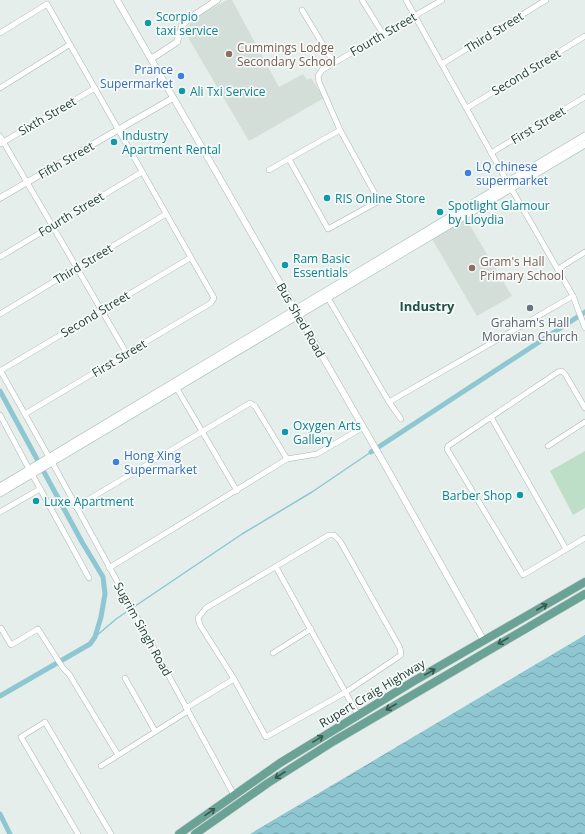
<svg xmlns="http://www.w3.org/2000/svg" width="585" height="834" viewBox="0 0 585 834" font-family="'Open Sans',sans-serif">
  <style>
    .built { fill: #d3ded9 }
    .park { fill: #bedfc7 }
    .water { fill: url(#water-waves) }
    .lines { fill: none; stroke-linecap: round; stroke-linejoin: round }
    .stream { stroke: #8ec7d2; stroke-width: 1.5 }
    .canal { stroke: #8ec7d2; stroke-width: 5 }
    .minor-casing { stroke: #a7b6b1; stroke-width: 6 }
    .tertiary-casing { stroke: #a7b6b1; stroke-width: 7 }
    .secondary-casing { stroke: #a3bab2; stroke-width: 8 }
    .primary-casing { stroke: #c2cac8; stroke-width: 9 }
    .minor { stroke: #fff; stroke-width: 5 }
    .tertiary { stroke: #fff; stroke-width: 6 }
    .secondary { stroke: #fff; stroke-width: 7 }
    .primary { stroke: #6aa395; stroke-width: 8 }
    .oneway { stroke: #365950 }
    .culture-dot { fill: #0f9aa8; stroke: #f6faf8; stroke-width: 1.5 }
    .education-dot { fill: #8d6e63; stroke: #f6faf8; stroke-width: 1.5 }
    .shop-dot { fill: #3f7fe0; stroke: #f6faf8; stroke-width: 1.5 }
    .worship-dot { fill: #6b7280; stroke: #f6faf8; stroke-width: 1.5 }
    .labels { text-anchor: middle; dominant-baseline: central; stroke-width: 3.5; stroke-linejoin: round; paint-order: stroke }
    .culture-label { font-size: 12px; fill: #0d838f; stroke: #f6faf8; text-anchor: start }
    .street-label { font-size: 12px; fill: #244039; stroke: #f6faf8 }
    .education-label { font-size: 12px; fill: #785e54; stroke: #f6faf8; text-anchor: start }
    .shop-label { font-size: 12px; fill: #366cbe; stroke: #f6faf8; text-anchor: start }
    .worship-label { font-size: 12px; fill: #5b616d; stroke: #f6faf8 }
    .neighbourhood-label { font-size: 13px; font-weight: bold; fill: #1f5347; stroke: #f6faf8 }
  </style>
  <defs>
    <pattern id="water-waves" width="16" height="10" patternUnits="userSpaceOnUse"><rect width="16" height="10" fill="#8ec7d2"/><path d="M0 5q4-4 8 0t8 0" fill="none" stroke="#74a3ab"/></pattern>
  </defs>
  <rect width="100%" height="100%" fill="#e5eeea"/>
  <g class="built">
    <path d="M227,0H232L279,87L303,74L307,80L311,78L324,98L249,141L186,34V29L194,18Z"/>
    <path d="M466,219L512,296L477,316L432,239Z"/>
  </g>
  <path class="park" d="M585,451V508L573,515L550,471Z"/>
  <path class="water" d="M585,635V834H250Z"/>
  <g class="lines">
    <path class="stream" d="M95,637L116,619L242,534L312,492L371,452"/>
    <g class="canal">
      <path d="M0,391L82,542L103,577L105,594L101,617L95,637L90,644L0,696"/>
      <path d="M371,452L585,312"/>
      <path d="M0,814L10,834"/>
    </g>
    <g class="minor-casing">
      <g id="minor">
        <path d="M362,0L383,34"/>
        <path d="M406,0L508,183"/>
        <path d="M302,10L334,63"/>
        <path d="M0,33L47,4L214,298L211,303L25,414"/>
        <path d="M442,64L546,0"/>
        <path d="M0,88L69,45"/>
        <path d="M467,108L585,36"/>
        <path d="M0,136L127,354"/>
        <path d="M0,144L95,88"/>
        <path d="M491,153L585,97"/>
        <path d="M289,159L328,229L379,201L340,130L319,82L318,76L322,70L442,0"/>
        <path d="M269,170L340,130"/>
        <path d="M511,188L573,296L585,328"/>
        <path d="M0,257L142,172"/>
        <path d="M558,269L585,252"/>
        <path d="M328,298L389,402L401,419"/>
        <path d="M0,314L166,214"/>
        <path d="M0,370L49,457"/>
        <path d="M0,371L190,258"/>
        <path d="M176,387L237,491"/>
        <path d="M389,402L573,296"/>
        <path d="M585,408L565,374L562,371L558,372L448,446L447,449L523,575L585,538"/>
        <path d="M0,415L29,469"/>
        <path d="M491,417L566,549"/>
        <path d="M548,446L585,422"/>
        <path d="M52,462L234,795"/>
        <path d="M32,474L89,578"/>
        <path d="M76,507L250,403L255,406L287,459"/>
        <path d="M0,512L40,489"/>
        <path d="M329,535H334L340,541L400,648L401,655L346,692L266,737L234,679L200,625L198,618L206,608Z"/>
        <path d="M276,567L358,715"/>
        <path d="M109,568L287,459L317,454L362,428"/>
        <path d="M1,628L11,645L38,629L63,668L69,674L118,755"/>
        <path d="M273,653L311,629"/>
        <path d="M125,678L155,731"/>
        <path d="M186,708L234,679"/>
        <path d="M101,766L188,711"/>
        <path d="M78,834L21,737L45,722L111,834"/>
      </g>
    </g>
    <g class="tertiary-casing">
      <g id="tertiary">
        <path d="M117,0L385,465L484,641"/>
        <path d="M151,59L177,42L182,26L187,20L217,0"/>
        <path d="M0,198L173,98"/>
      </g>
    </g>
    <g class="secondary-casing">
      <g id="secondary">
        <path d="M0,487L585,136"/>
        <path d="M0,493L585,144"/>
      </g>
    </g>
    <g class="primary-casing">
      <g id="primary">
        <path d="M179,834L280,763L414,681L585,582"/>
        <path d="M195,834L268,783L334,741L585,594"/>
      </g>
    </g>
    <use href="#minor" class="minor"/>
    <use href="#tertiary" class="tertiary"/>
    <use href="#secondary" class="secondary"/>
    <use href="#primary" class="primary"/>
  </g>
  <defs><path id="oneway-shaft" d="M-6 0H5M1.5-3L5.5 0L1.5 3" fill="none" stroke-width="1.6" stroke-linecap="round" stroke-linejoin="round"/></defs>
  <g class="oneway">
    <use href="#oneway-shaft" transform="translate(542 607) rotate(-30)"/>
    <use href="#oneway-shaft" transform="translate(503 641) rotate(150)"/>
    <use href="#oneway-shaft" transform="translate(430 672) rotate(-29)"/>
    <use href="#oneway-shaft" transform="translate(391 707) rotate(150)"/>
    <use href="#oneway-shaft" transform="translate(318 739) rotate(-31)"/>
    <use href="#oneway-shaft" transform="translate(280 775) rotate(147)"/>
    <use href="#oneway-shaft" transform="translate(210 812) rotate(-35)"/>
  </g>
  <g class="culture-dot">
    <circle cx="148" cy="23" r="4"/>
    <circle cx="182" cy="91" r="4"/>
    <circle cx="114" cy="142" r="4"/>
    <circle cx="327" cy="198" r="4"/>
    <circle cx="440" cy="212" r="4"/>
    <circle cx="285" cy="265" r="4"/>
    <circle cx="285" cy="432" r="4"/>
    <circle cx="520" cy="495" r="4"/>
    <circle cx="36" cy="501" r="4"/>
  </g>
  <g class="education-dot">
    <circle cx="229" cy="54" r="4"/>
    <circle cx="472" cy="268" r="4"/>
  </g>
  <g class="shop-dot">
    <circle cx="181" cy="76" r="4"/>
    <circle cx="468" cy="173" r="4"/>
    <circle cx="116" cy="462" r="4"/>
  </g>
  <circle class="worship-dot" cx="530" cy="308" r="4"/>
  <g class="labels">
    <g class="culture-label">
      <text x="156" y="16">Scorpio<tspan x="156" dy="14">taxi service</tspan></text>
      <text x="190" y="91">Ali Txi Service</text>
      <text x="122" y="135">Industry<tspan x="122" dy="14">Apartment Rental</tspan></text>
      <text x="335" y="198">RIS Online Store</text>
      <text x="448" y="205">Spotlight Glamour<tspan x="448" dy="14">by Lloydia</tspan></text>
      <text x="293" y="258">Ram Basic<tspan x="293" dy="14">Essentials</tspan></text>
      <text x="293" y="425">Oxygen Arts<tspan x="293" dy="14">Gallery</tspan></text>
      <text x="512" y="495" text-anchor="end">Barber Shop</text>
      <text x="44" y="501">Luxe Apartment</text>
    </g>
    <g class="street-label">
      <text transform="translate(494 32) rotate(-32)">Third Street</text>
      <text transform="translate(383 34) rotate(-30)">Fourth Street</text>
      <text transform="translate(526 72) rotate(-31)">Second Street</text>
      <text transform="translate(47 116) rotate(-30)">Sixth Street</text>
      <text transform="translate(538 125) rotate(-31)">First Street</text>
      <text transform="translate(66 160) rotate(-30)">Fifth Street</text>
      <text transform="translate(71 214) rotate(-31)">Fourth Street</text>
      <text transform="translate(83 264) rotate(-31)">Third Street</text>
      <text transform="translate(95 314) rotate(-31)">Second Street</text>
      <text transform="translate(301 320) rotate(60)">Bus Shed Road</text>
      <text transform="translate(119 358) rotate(-31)">First Street</text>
      <text transform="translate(143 629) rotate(61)">Sugrim Singh Road</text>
      <text transform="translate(372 693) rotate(-31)">Rupert Craig Highway</text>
    </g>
    <g class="education-label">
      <text x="237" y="47">Cummings Lodge<tspan x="237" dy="14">Secondary School</tspan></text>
      <text x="480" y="261">Gram's Hall<tspan x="480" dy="14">Primary School</tspan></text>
    </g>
    <g class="shop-label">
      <text x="173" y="69" text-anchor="end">Prance<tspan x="173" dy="14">Supermarket</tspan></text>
      <text x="476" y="166">LQ chinese<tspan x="476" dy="14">supermarket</tspan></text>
      <text x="124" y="455">Hong Xing<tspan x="124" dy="14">Supermarket</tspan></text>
    </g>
    <g class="worship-label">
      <text x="530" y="322">Graham's Hall<tspan x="530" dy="14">Moravian Church</tspan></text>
    </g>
    <g class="neighbourhood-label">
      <text x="427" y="306">Industry</text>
    </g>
  </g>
</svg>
